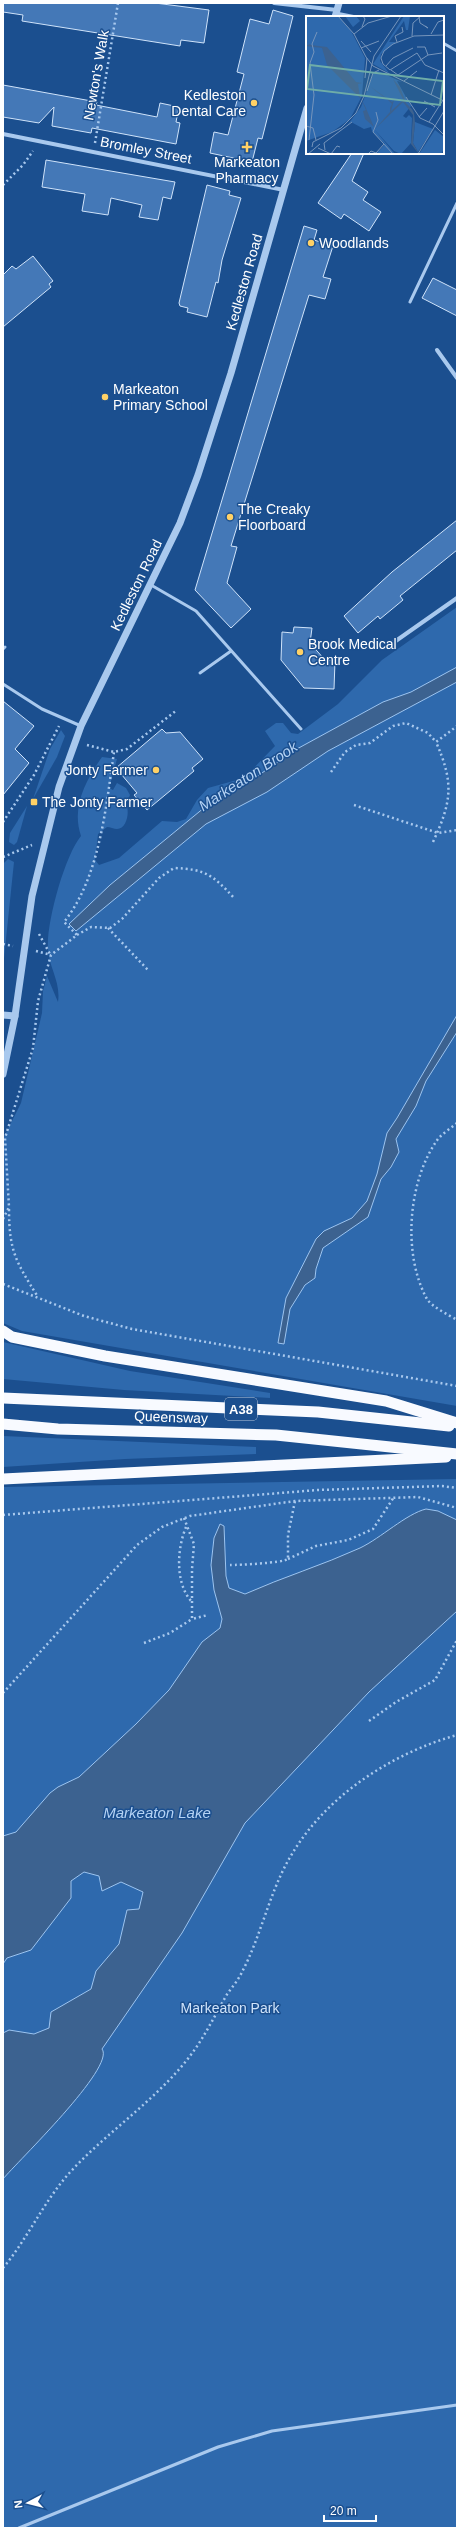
<svg xmlns="http://www.w3.org/2000/svg" width="460" height="2531" viewBox="0 0 460 2531" font-family="Arial,sans-serif">
  <style>
    .green { fill: #2e69ad }
    .water { fill: #3c6290; stroke: #9cc4f0 }
    .building { fill: #4478b7; stroke: #cfe3fa }
    .lines { fill: none; stroke-linecap: round; stroke-linejoin: round }
    .path { stroke: #a9c9ee; stroke-width: 2.5; stroke-dasharray: 2 3; stroke-linecap: butt }
    .service { stroke: #a9c9ee; stroke-width: 3 }
    .minor { stroke: #a9c9ee; stroke-width: 4 }
    .tertiary { stroke: #a9c9ee; stroke-width: 7 }
    .trunk { stroke: #f8faff; stroke-width: 11 }
    .poi-dot { fill: #ffd166; stroke: #1b4f8f; stroke-width: 1.5 }
    .labels { text-anchor: middle; dominant-baseline: central; stroke-width: 3; stroke-linejoin: round; paint-order: stroke }
    .shield { fill: #1b4f8f; stroke: #bbcadd; stroke-width: 1 }
    .shield-label { font-size: 13px; font-weight: bold; fill: #fff }
    .street-label { font-size: 14px; fill: #fff; stroke: #1b4f8f }
    .poi-label { font-size: 14px; fill: #fff; stroke: #1b4f8f; text-anchor: start }
    .park-label { font-size: 14px; fill: #cfe3fa; stroke: #1b4f8f }
    .water-label { font-size: 15px; font-style: italic; fill: #b5d3f5; stroke: #1b4f8f }
    .inset-road { fill: none; stroke: #7695bc; stroke-width: 1 }
    .view { fill: #6fada8; fill-opacity: 0.15; stroke: #6fada8; stroke-width: 2 }
    .inset-edge { fill: none; stroke: #fff; stroke-width: 2 }
  </style>
  <rect width="100%" height="100%" fill="#1b4f8f"/>
  <g class="green">
    <path d="M457,607V1406L22,1331L3,1323V1139L21,1103L42,1013L43,991L47,976L58,1002C61,982 49,968 48,949C46,923 65,855 81,836C71,807 86,780 102,757L117,759L109,788L113,790L117,783L126,788L130,795L126,804C130,811 127,829 117,829C114,829 110,827 107,827L98,834L95,860L99,865L119,858L162,821L177,822L186,819L197,800L208,788L244,778L275,746L265,731L276,723H283L291,733L298,734L338,704L382,660Z"/>
    <path d="M61,730L65,736L57,757L33,799L50,749Z"/>
    <path d="M27,806L17,842L14,845L9,842L10,833Z"/>
    <path d="M8,859L14,862L3,968V864Z"/>
    <path d="M3,1342L130,1371L270,1393V1398L124,1390L3,1379Z"/>
    <path d="M3,1436L256,1447V1454L125,1459L3,1467Z"/>
    <path d="M457,1479V2528H3V1487Z"/>
  </g>
  <g class="water">
    <path d="M457,667V682L455,683L328,751L267,792L206,824L76,931L69,924L110,885L216,798L249,782L295,750L383,702L411,692Z"/>
    <path d="M457,1015V1032L426,1081L416,1106L396,1139L399,1152L391,1167L381,1179L368,1217L323,1248L316,1269L315,1278L305,1285L290,1309L284,1344L278,1343L286,1298L316,1239L324,1231L352,1218L367,1201L377,1174L387,1133L397,1118Z"/>
    <path d="M426,1509L438,1511L457,1520V1611L369,1692L245,1823L182,1933L102,2049C116,2067 17,2162 3,2179V2033L9,2030L34,2034L49,2028L51,2012L91,1989L96,1971L119,1944L127,1910L139,1909L143,1892L121,1882L102,1891L99,1876L84,1872L71,1881V1898L31,1950L7,1958L3,1964V1836L16,1832L50,1793L58,1787L79,1777L136,1724L169,1690L202,1642L220,1628L222,1619L214,1590L211,1565L214,1538L220,1524L224,1526L226,1576L229,1588L245,1594C283,1577 323,1565 360,1548C381,1538 406,1514 426,1509Z"/>
  </g>
  <g class="building">
    <path d="M3,3H155L209,10L204,43L181,40L180,46L22,21L23,15L3,12Z"/>
    <path d="M273,10L293,16L262,139L258,138L252,162L210,153L214,132L228,135L244,74L237,72L250,19L269,24Z"/>
    <path d="M3,85L97,102L96,105L157,117L160,103L179,107L176,122L180,123L176,144L92,128L91,133L52,126L54,107L39,123L3,117Z"/>
    <path d="M352,153H364L352,181L368,192L363,200L381,212L369,231L344,214L341,219L318,203Z"/>
    <path d="M46,160L175,182L171,199L163,197L158,220L139,217L142,205L111,198L108,215L82,211L85,194L42,187Z"/>
    <path d="M207,185L230,191L229,195L241,198L222,260L218,283L216,282L207,317L187,312L188,308L180,306L179,303Z"/>
    <path d="M304,226L317,230L314,240L333,246L323,277L331,279L325,299L309,295L231,546L237,547L227,583L251,609L231,628L195,590Z"/>
    <path d="M33,256L53,281L49,284L51,287L3,327V275L12,266L16,269Z"/>
    <path d="M433,278L457,290V316L422,298Z"/>
    <path d="M457,520V550L400,596L403,600L380,619L378,616L358,633L344,616L392,572Z"/>
    <path d="M294,627L312,628L310,643L325,660L335,661L334,689L304,688L281,660L282,632L293,633Z"/>
    <path d="M3,701L34,726L15,749L29,763L3,795Z"/>
    <path d="M162,729L166,733L180,732L203,759L192,768L194,771L147,810L134,795L137,793L116,768Z"/>
  </g>
  <g class="lines">
    <g class="path">
      <path d="M95,143L118,3"/>
      <path d="M3,185L23,165L33,151"/>
      <path d="M87,745L114,752L127,749L177,710"/>
      <path d="M331,772L345,752L356,745L370,743L393,726L406,723L428,733L436,742"/>
      <path d="M354,805L438,833L457,830"/>
      <path d="M3,822L34,775L59,726"/>
      <path d="M433,842C452,801 454,783 436,742L457,726"/>
      <path d="M3,857L32,845"/>
      <path d="M108,928L148,970"/>
      <path d="M39,934L50,954"/>
      <path d="M77,935L91,927L110,928L122,919L159,878L174,868C205,869 213,875 234,898"/>
      <path d="M3,944L13,946"/>
      <path d="M36,951L51,955"/>
      <path d="M457,1123C451,1128 443,1133 438,1139C408,1180 402,1254 427,1299C432,1307 449,1315 457,1320"/>
      <path d="M9,1209C9,1251 16,1262 38,1297"/>
      <path d="M3,1219L9,1207L5,1138L33,1048L38,1001L51,955L77,935L64,922C100,877 106,806 114,752"/>
      <path d="M3,1284L84,1316L132,1329L457,1386"/>
      <path d="M3,1515L318,1490L442,1486L457,1488"/>
      <path d="M184,1518L194,1544L192,1569V1619L208,1615"/>
      <path d="M186,1527C177,1549 175,1582 191,1601"/>
      <path d="M288,1559L316,1546L348,1540L373,1529L394,1497"/>
      <path d="M230,1565C239,1565 282,1563 288,1559V1535L295,1501"/>
      <path d="M144,1643L170,1633L192,1619"/>
      <path d="M3,1693L137,1545L162,1527L190,1516L295,1501L418,1497L457,1508"/>
      <path d="M369,1721L396,1702L435,1680L457,1640"/>
      <path d="M3,2268C29,2237 45,2198 74,2168C112,2128 160,2097 193,2052C206,2034 215,2015 226,1996C231,1988 238,1981 242,1972C261,1936 269,1894 289,1859C324,1797 390,1754 457,1735"/>
    </g>
    <g class="service">
      <path d="M336,13L356,17"/>
      <path d="M443,43L457,51"/>
      <path d="M410,302L457,203"/>
      <path d="M151,585L196,611L301,729"/>
      <path d="M3,649L5,647"/>
      <path d="M200,673L231,651"/>
      <path d="M3,684L42,709L81,726"/>
      <path d="M19,2528L218,2447L272,2431L457,2405"/>
    </g>
    <g class="minor">
      <path d="M274,3L337,10"/>
      <path d="M3,134L284,190"/>
      <path d="M437,350L457,378"/>
      <path d="M390,645L457,598"/>
    </g>
    <g class="tertiary">
      <path d="M335,17L339,3"/>
      <path d="M3,1015L15,1016"/>
      <path d="M3,1074L15,1016L32,896L59,787L81,726L180,523L198,475L231,373L307,108"/>
    </g>
    <g class="trunk">
      <path d="M3,1331L12,1337L105,1356L386,1401L457,1423"/>
      <path d="M3,1398L318,1412L449,1426"/>
      <path d="M3,1424L58,1429L276,1435L457,1454"/>
      <path d="M3,1479L446,1457"/>
    </g>
  </g>
  <g class="poi-dot">
    <circle cx="254" cy="103" r="4"/>
    <path d="M245 141h4v4h4v4h-4v4h-4v-4h-4v-4h4z"/>
    <circle cx="311" cy="243" r="4"/>
    <circle cx="105" cy="397" r="4"/>
    <circle cx="230" cy="517" r="4"/>
    <circle cx="300" cy="652" r="4"/>
    <circle cx="156" cy="770" r="4"/>
    <rect x="30" y="798" width="8" height="8" rx="2"/>
  </g>
  <g class="labels">
    <rect class="shield" x="225" y="1398" width="32" height="22" rx="3"/>
    <g class="shield-label">
      <text x="241" y="1409">A38</text>
    </g>
    <g class="street-label">
      <text transform="translate(96 75) rotate(-80)">Newton's Walk</text>
      <text transform="translate(146 150) rotate(11)">Bromley Street</text>
      <text transform="translate(244 282) rotate(-74)">Kedleston Road</text>
      <text transform="translate(136 585) rotate(-64)">Kedleston Road</text>
      <text transform="translate(171 1417) rotate(2)">Queensway</text>
    </g>
    <g class="poi-label">
      <text x="246" y="95" text-anchor="end">Kedleston<tspan x="246" dy="16">Dental Care</tspan></text>
      <text x="247" y="162" text-anchor="middle">Markeaton<tspan x="247" dy="16">Pharmacy</tspan></text>
      <text x="319" y="243">Woodlands</text>
      <text x="113" y="389">Markeaton<tspan x="113" dy="16">Primary School</tspan></text>
      <text x="238" y="509">The Creaky<tspan x="238" dy="16">Floorboard</tspan></text>
      <text x="308" y="644">Brook Medical<tspan x="308" dy="16">Centre</tspan></text>
      <text x="148" y="770" text-anchor="end">Jonty Farmer</text>
      <text x="42" y="802">The Jonty Farmer</text>
    </g>
    <g class="park-label">
      <text x="230" y="2008">Markeaton Park</text>
    </g>
    <g class="water-label">
      <text transform="translate(248 776) rotate(-33)">Markeaton Brook</text>
      <text x="157" y="1812">Markeaton Lake</text>
    </g>
  </g>
  <g transform="translate(306 16)">
    <rect width="138" height="138" fill="#1b4f8f"/>
    <path d="M0,0H32L45,15L59,42L56,80L44,103L26,116L0,125ZM39,0H50L54,5L47,11ZM98,0H104L102,14H100L98,5L83,26H90L75,38L74,45L83,57L67,48ZM72,55L96,66L91,65L105,90L97,100L100,102L103,99L106,102L105,127L95,138L88,135L68,113L89,138H70L79,128L66,115L65,111L58,113L45,106L40,111L55,91L67,58ZM109,106L127,113L112,136L107,127ZM129,114L138,121V133L135,138H113Z" fill="#2e69ad"/>
    <path d="M0,25L5,29L21,31L50,66L56,67L52,68L54,81L59,90L68,111L59,103L57,95L60,94L55,83L21,49L16,32L0,30L4,28ZM87,63L94,71L100,87L106,93L108,97L109,107L107,127L113,138L105,128L107,99L97,86L69,113L84,96V92L86,88L82,84L71,76L65,71L86,86L88,84L85,95L96,85H98Z" fill="#3c6290"/>
    <path class="inset-road" d="M32,0L48,18L60,41L67,50L138,85M113,1L114,7L122,12L119,10M56,11L59,3L57,0M48,18L62,7L86,0M125,18L132,6L138,4M106,20L107,7L115,0M55,25L65,36M91,26L89,20L97,16L96,11M111,31H119L122,39M55,32L73,25M80,50L87,42L107,32M84,54L77,48L75,42L78,35L87,28L108,20L138,19M84,54L111,37L119,49L138,57M85,54L92,59L122,39L136,37M59,62L61,42M98,65L111,55M61,75L67,57L73,54M125,79L133,54M100,81L114,102L127,108L138,119M134,83L138,67M118,85L129,91M70,96L72,104L67,116L87,138M113,101L121,92M123,106L137,84M0,110L7,112L10,124M3,124L8,79L4,47L8,36L6,28L11,16M6,131L7,126L35,112L50,97L58,80L68,40L95,0M12,132L25,138M19,134L18,127L46,106M2,138L14,128M25,138L31,130L34,131M62,138L65,135L70,137L78,128M112,138L138,95"/>
    <path class="view" d="M4,49L137,65L134,89L1,73Z"/>
    <rect width="138" height="138" class="inset-edge"/>
  </g>
  <rect width="460" height="2531" fill="none" stroke="#ffffff" stroke-width="8"/>
  <g transform="translate(28 2503) rotate(263)" stroke="#1b4f8f" stroke-width="3" paint-order="stroke">
  <path d="M0-3L7 15L0 10L-7 15Z" fill="#ffffff"/>
  <text y="-6" font-size="11" font-weight="bold" text-anchor="middle" fill="#ffffff">N</text>
  </g>
  <path d="M324 2515v6h52v-6" fill="none" stroke="#ffffff" stroke-width="2"/>
  <text x="330" y="2515" font-size="12" fill="#ffffff" stroke="#1b4f8f" stroke-width="3" paint-order="stroke">20 m</text>
</svg>
